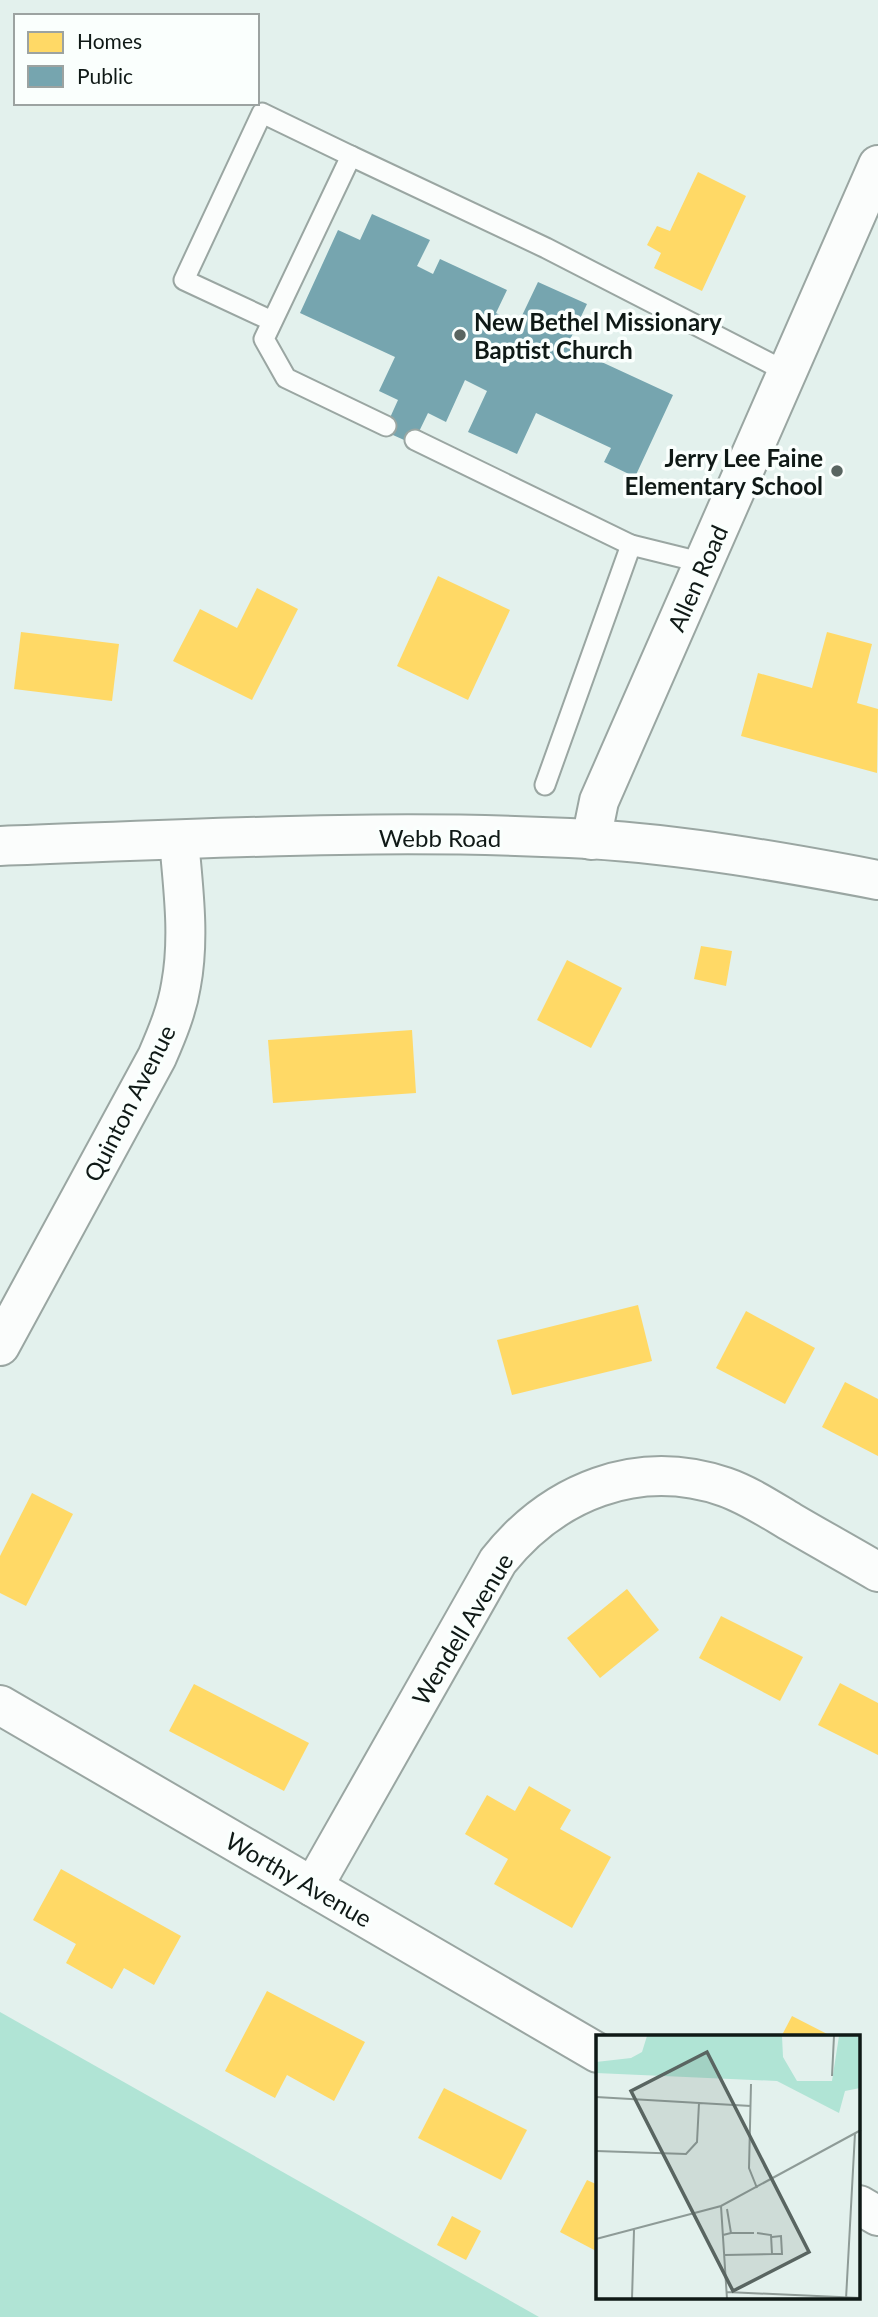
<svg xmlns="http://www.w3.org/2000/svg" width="878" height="2317" viewBox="0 0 878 2317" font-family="Lato,sans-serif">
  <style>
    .green { fill: #b0e4d5 }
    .homes { fill: #ffd966 }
    .public { fill: #76a5af }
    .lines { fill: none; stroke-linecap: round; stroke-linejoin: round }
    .service-casing { stroke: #9aa6a2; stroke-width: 23 }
    .minor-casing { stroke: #9aa6a2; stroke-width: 42 }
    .tertiary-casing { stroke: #9aa6a2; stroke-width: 42 }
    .service { stroke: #fbfdfc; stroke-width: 19 }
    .minor { stroke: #fbfdfc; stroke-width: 38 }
    .tertiary { stroke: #fbfdfc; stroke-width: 38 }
    .poi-dot { fill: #596561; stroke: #fafffd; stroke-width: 2.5 }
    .labels { text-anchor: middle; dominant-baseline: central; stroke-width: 7; stroke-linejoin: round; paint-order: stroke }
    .poi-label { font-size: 24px; font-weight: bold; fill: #0f1916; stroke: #fafffd; text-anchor: start }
    .street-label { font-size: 24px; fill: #0f1916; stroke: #fafffd }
    .inset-road { fill: none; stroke: #8e9b97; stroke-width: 2 }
    .view { fill: #596561; fill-opacity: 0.15; stroke: #596561; stroke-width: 3.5 }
    .inset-edge { fill: none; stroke: #0f1916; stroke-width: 3.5 }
  </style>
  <rect width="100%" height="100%" fill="#e3f1ed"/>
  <path class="green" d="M0,2012L539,2317H0Z"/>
  <g class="homes">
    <path d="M698,172L746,196L702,291L654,268L661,253L647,245L657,226L670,231Z"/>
    <path d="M438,576L510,610L468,700L397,666Z"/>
    <path d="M257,588L298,609L252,700L173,661L200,609L237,628Z"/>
    <path d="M21,632L119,644L112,701L14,689Z"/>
    <path d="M827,632L872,644L857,703L878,709L877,773L741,736L758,673L812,688Z"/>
    <path d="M701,946L732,951L726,986L694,979Z"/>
    <path d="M567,960L622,988L591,1048L537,1020Z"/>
    <path d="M412,1030L416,1093L273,1103L268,1040Z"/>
    <path d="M638,1305L652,1361L512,1395L497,1340Z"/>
    <path d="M746,1311L815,1348L785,1404L716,1368Z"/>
    <path d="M845,1382L878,1399V1456L822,1427Z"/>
    <path d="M32,1493L73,1514L26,1606L0,1593V1556Z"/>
    <path d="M627,1589L659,1630L600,1678L567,1638Z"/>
    <path d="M721,1616L803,1657L780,1701L699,1658Z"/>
    <path d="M840,1683L878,1703V1755L818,1725Z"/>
    <path d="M194,1684L309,1743L284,1791L169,1731Z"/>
    <path d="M529,1786L571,1810L560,1829L611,1857L572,1928L494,1884L508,1859L465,1834L487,1795L515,1811Z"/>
    <path d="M61,1869L181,1936L154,1985L124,1968L112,1989L66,1963L76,1944L33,1920Z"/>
    <path d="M267,1991L365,2042L334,2101L287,2075L275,2098L225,2071Z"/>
    <path d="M792,2016L833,2037H781Z"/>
    <path d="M444,2088L527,2130L501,2180L418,2138Z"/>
    <path d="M587,2180L598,2185V2252L560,2232Z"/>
    <path d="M452,2216L481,2231L466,2260L437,2245Z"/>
  </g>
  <path class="public" d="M372,214L430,240L417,266L433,274L440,259L507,290L496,313L518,324L538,282L587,304L567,346L673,395L635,477L604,462L611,448L536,413L517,454L468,432L487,391L465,380L446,422L428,413L413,444L384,431L398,400L379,391L395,357L300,313L338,230L360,240Z"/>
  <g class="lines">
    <g class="service-casing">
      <g id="service">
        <path d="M272,321L184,280L262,113L351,156"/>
        <path d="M386,426L286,378L264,339L351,156L546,248L787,372"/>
        <path d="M415,440L631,545"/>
        <path d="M545,785L631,545L704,563"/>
      </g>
    </g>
    <g class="minor-casing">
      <g id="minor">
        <path d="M0,1346L157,1057C167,1034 177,1010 181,985C190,937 183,887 179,840"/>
        <path d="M0,1705L598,2053"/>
        <path d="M313,1887L498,1561C553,1492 637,1457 725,1487C748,1495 769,1509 791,1522C820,1539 849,1555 878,1572"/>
        <path d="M859,2205L878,2216"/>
      </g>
    </g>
    <g class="tertiary-casing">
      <g id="tertiary">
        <path d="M591,840L599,801L878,165"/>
        <path d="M0,846C196,839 393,828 589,839C686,845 783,862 878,880"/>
      </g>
    </g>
    <use href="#service" class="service"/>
    <use href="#minor" class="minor"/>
    <use href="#tertiary" class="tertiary"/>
  </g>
  <g class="poi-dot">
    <circle cx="460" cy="335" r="7"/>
    <circle cx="837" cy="471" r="7"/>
  </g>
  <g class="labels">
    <g class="poi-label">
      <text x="474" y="321">New Bethel Missionary<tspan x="474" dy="28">Baptist Church</tspan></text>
      <text x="823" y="457" text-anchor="end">Jerry Lee Faine<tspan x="823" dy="28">Elementary School</tspan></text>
    </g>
    <g class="street-label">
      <text transform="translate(697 578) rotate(-66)">Allen Road</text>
      <text x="440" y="837">Webb Road</text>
      <text transform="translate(129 1103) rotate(-63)">Quinton Avenue</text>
      <text transform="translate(462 1629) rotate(-59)">Wendell Avenue</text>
      <text transform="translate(299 1879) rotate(30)">Worthy Avenue</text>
    </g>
  </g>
  <g transform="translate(596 2035)">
    <rect width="264" height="264" fill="#e3f1ed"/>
    <path d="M51,1H186L187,22L201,46H236L243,1H264V53L249,56L243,78L181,46L0,38V27L35,23L46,17Z" fill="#b0e4d5"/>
    <path class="inset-road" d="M236,41L238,1M155,49L153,133L161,153M0,62L155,71M0,116L90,119L101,107L103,68M125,171L131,264M135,198H158M127,200L135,198L131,174M176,202L185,201L186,219H176M0,204L125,171L265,95M129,220L176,219L175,200L161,198M131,257L265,263M36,264L38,195M250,264L259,98"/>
    <path class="view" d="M111,17L213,217L137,256L35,56Z"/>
    <rect width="264" height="264" class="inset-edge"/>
  </g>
  <rect x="14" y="14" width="245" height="91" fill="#fafffd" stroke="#9ca3a1" stroke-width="2"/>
  <rect x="28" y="32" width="35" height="21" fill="#ffd966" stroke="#9ca3a1" stroke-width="2"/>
  <text x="77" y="49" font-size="21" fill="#0f1916">Homes</text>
  <rect x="28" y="66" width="35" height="21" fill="#76a5af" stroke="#9ca3a1" stroke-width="2"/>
  <text x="77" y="84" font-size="21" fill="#0f1916">Public</text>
</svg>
